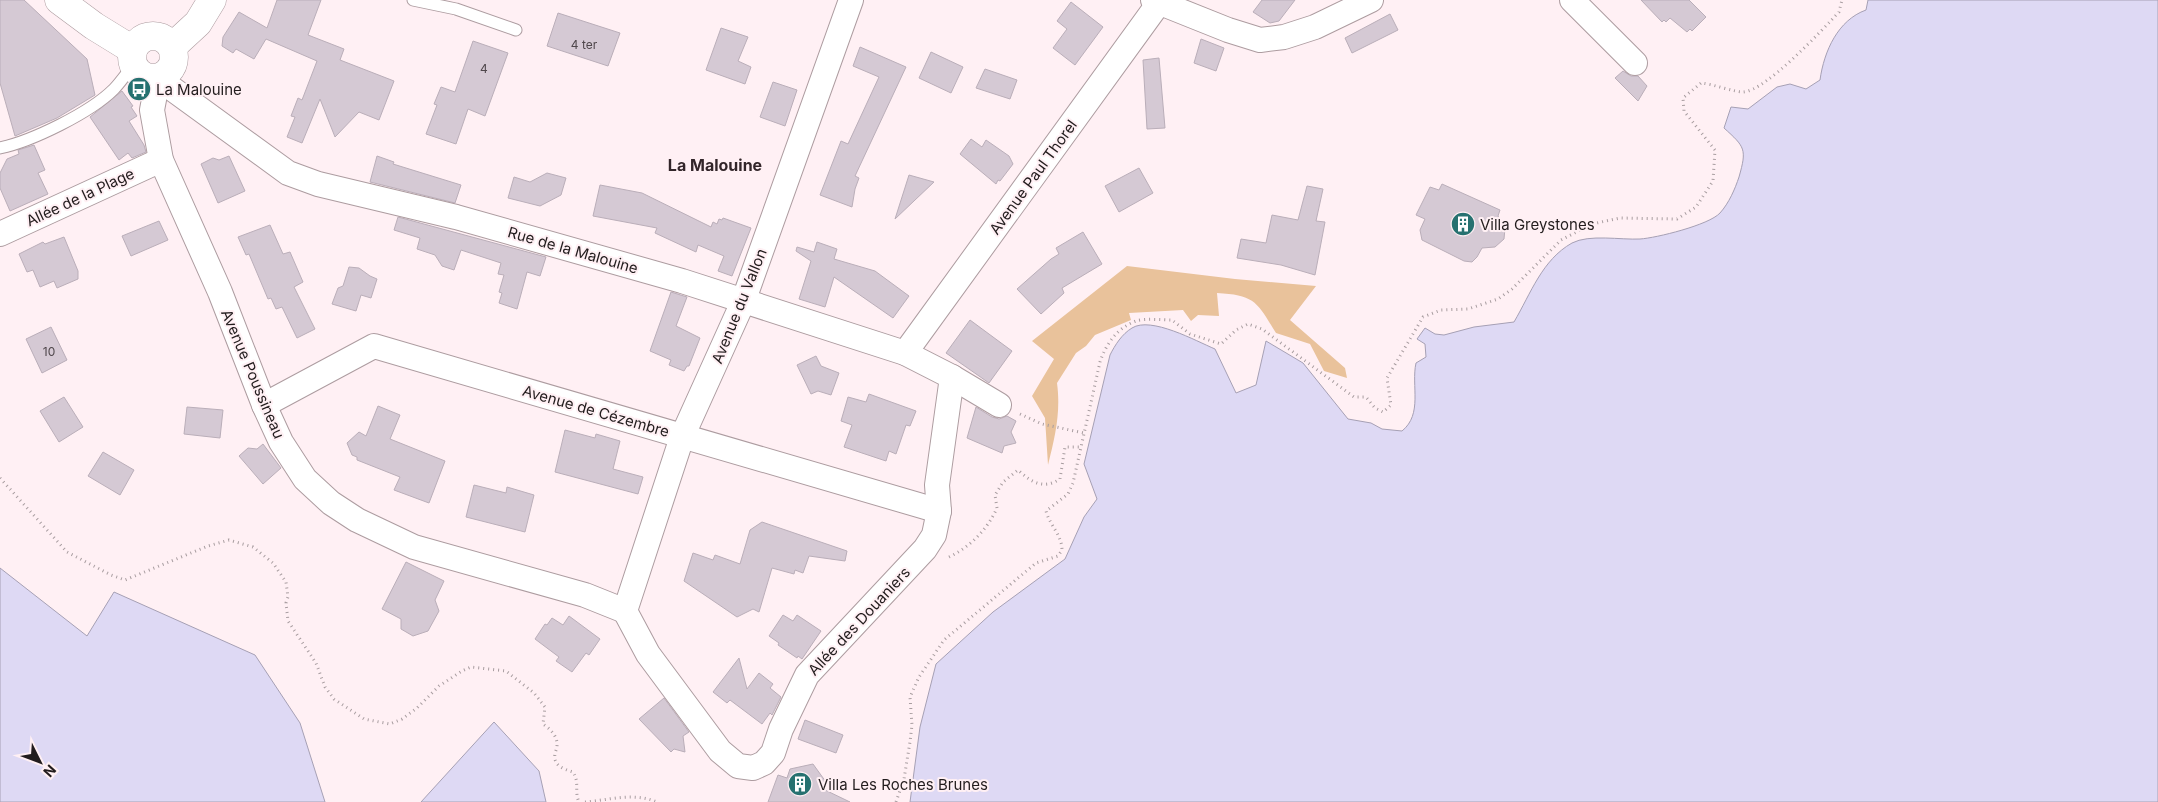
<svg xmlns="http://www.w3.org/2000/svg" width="2158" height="802" viewBox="0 0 2158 802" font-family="Inter,sans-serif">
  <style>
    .green { fill: #e9c29b }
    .water { fill: #ded9f4; stroke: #a6a0b4 }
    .building { fill: #d5c9d4; stroke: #baaeb9 }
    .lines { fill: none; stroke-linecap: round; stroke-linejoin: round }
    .service-casing { stroke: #ad9ca0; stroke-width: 13 }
    .minor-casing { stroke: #ad9ca0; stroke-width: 26 }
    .tertiary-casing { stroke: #ad9ca0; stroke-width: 29 }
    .path { stroke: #a89da0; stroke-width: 3; stroke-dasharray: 1 4; stroke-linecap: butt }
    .service { stroke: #fff; stroke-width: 11 }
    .minor { stroke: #fff; stroke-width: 24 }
    .tertiary { stroke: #fff; stroke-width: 28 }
    .labels { text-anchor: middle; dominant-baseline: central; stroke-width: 4; stroke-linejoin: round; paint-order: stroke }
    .number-label { font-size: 12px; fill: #4f474b }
    .poi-label { font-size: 15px; fill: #221c1d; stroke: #fff0f4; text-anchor: start }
    .street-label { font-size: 15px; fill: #221c1d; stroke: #fff0f4 }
    .neighbourhood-label { font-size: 16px; font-weight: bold; fill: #322529; stroke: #fff0f4 }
  </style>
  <rect width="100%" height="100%" fill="#fff0f4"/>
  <path class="green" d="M1127,266L1235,279L1316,286L1290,320L1345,368L1347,378L1324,371L1310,344L1276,333C1257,302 1255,295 1217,293L1219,316L1198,315L1191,321L1183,310L1129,313L1131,320L1095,335L1086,346L1076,353L1057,383C1061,412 1055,437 1048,465L1045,418L1032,396L1054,359L1032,341Z"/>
  <g class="water">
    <path d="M1868,0H2158V802H910L920,727L936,664L993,612L1065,559L1084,517L1097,499L1084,464L1110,355C1115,345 1122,334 1132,328C1151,316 1196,341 1215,349L1236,393L1256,385L1266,341L1303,363L1348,419L1371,423L1382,429L1402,431C1423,414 1411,386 1416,363L1426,357L1425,344L1417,339L1425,328L1435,334L1444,335L1474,327L1514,322C1531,293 1542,260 1572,243C1589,234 1621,240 1640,239C1656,238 1709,225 1720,213C1729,203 1735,189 1739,177C1747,149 1745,147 1724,128L1731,107L1748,109L1777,87L1790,84L1806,89L1820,80C1824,51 1838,20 1866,10Z"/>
    <path d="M0,568L87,636L114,592L255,655L300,723L325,802H0Z"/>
    <path d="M494,722L539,771L546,802H421Z"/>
  </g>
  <g class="building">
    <path d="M0,0H24L87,59L95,95L57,118L15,136L0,83Z"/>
    <path d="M277,0H321L308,35L344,49L340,60L394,81L379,120L359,112L335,137L320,99L302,143L287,137L295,117L291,116L298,98L302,100L317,61L266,39L254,59L236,49L233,53L222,46L223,37L239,12L267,28Z"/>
    <path d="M1262,0H1295L1279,21L1270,23L1253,12Z"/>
    <path d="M1641,0H1689L1706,17L1692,31L1690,29L1687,32L1670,18L1666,22L1664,20L1662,22Z"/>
    <path d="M1071,2L1103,27L1075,65L1053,48L1067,29L1057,21Z"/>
    <path d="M558,13L620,33L608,66L547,46Z"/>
    <path d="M1390,14L1398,30L1352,53L1345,38Z"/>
    <path d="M721,28L748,37L738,61L751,67L745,84L706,70Z"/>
    <path d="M1201,39L1224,48L1216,71L1194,63Z"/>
    <path d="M473,41L508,53L485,116L468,109L456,144L426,134L437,105L434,104L441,87L455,92Z"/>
    <path d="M860,47L906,67L855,176L859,178L855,189L852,207L820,195L841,141L848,144L879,77L853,66Z"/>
    <path d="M931,52L963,67L951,93L919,78Z"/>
    <path d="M1159,58L1165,128L1147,129L1143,60Z"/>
    <path d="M985,69L1017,80L1010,99L976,88Z"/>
    <path d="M1623,71L1631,76H1638L1647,86L1638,101L1615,78Z"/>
    <path d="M773,82L797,90L785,126L760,117Z"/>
    <path d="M122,91L133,106L131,107L137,116L129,121L144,145L146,152L132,158L128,153L119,160L90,117Z"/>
    <path d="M971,139L982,147L986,140L1009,156L1013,164L1000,181L998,180L996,184L960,154Z"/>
    <path d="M34,145L45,170L38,173L48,194L10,211L0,188V173L7,159L19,154L18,150Z"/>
    <path d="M229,156L245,191L218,203L201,164L213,158L219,160Z"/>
    <path d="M377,156L394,162L393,164L461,185L455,203L370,182Z"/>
    <path d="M1139,168L1153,193L1119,212L1105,186Z"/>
    <path d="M547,173L566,178L561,195L540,206L508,198L514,177L530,182Z"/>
    <path d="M909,175L934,182L895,219Z"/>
    <path d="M1442,184L1500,210L1498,216L1505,228L1504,239L1495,247L1482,248L1477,257L1472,262L1464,261L1422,240L1420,230L1425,219L1416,215L1430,187L1439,190Z"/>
    <path d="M600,185L642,193L711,227L713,222L717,224L719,219L722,220L723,218L751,228L732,276L718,271L724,256L698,245L696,252L655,233L657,228L593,216Z"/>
    <path d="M1307,186L1323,189L1316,221L1325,222L1315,275L1281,265L1237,258L1241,239L1266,243L1272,215L1298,220Z"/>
    <path d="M398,217L546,257L540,276L527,272L517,309L499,303L502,293L499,292L504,275L498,274L501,263L461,250L454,270L442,266L435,255L417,249L420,238L394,230Z"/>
    <path d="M159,221L168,240L131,256L122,236Z"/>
    <path d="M270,225L283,254L290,252L303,282L294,287L315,329L297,338L282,307L276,309L271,298L268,299L249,254L246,255L238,237Z"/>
    <path d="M1083,232L1102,264L1062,288L1064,293L1041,314L1017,289L1051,259L1059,254L1056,248Z"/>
    <path d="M64,237L78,271V279L57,288L54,281L40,287L33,270L27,272L19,254L43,242L45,244Z"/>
    <path d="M817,242L837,249L834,259L875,271L909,296L893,318L834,277L825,307L799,299L811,261L796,251L797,247L814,252Z"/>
    <path d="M349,267L359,268L370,276L377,279L371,298L361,295L356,311L332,304L338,288L343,286Z"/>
    <path d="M671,292L687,297L676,326L700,338L689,366H687L684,371L669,365L671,360L650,351Z"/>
    <path d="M970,320L1012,351L989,383L946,353Z"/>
    <path d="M51,327L67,360L42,373L26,339Z"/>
    <path d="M816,356L821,366L839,373L831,395L818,391L811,394L797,365Z"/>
    <path d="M869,394L916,411L910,426L906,425L896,454L889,451L886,461L844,447L852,425L841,421L848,397L866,402Z"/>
    <path d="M64,397L83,427L59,442L40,411Z"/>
    <path d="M378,406L400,415L390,439L445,461L429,503L394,490L400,477L357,460V457L352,455L347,443L359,432L366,436Z"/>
    <path d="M187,407L223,410L220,438L184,434Z"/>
    <path d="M976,407L992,417L999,419L1007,416L1016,421L1011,432L1016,443L1004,446L1002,453L967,438Z"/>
    <path d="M565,430L595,438L596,434L620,441L613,469L643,477L638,494L555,472Z"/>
    <path d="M263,444L281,468L263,484L239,456L248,448L257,449Z"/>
    <path d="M103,452L134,470L120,495L88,476Z"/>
    <path d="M474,485L506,493L507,487L534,495L525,532L466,517Z"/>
    <path d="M762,522L847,551L845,561L809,556L803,573L795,570L794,574L772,568L759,612L753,609L737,617L684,581L693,553L713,560L715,555L740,564L750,530Z"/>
    <path d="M406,562L444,581L435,600L439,611L428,631L413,636L401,629V619L382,609Z"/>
    <path d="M783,615L793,621L797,615L821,631L802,659L798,656L797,658L778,645L779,643L769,636Z"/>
    <path d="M569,616L600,639L589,655L586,653L572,672L556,661L559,657L535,639L545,624L547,625L552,618L563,625Z"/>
    <path d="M739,658L747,689L759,673L773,684L770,688L781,697L772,715L770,713L762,724L730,700L727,703L713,692Z"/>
    <path d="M664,698L689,732L683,736L685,752L674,749L671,752L639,719Z"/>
    <path d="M805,720L843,735L836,753L798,739Z"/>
    <path d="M813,764L826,782L823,789L850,802H768L778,775L787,778L790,769Z"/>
  </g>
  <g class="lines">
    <g class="service-casing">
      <g id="service">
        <path d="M413,0L456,9L516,30"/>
        <path d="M0,148C32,141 90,113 114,89C121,82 126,73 134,66"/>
      </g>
    </g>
    <g class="minor-casing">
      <g id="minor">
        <path d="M1153,0L1228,30L1260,40L1284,37L1315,27L1371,0"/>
        <path d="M1572,0L1635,63"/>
        <path d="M162,75L167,85L288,173L318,184L456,217L682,281L905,353L952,377L999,405"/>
        <path d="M154,77L156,89L152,110L161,160L220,292L264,405L281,442L305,479L331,503L357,520L414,547L585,595L625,611"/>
        <path d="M0,234L161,160"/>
        <path d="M905,353L1161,0"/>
        <path d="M264,405L374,346L939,511"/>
        <path d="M625,611L648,654L720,751L738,766L753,768L764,763L773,753L781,729L807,675L925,549L934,535L939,511L937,485L952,377"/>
        <path d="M625,611L682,437L743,302L851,0"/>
      </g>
    </g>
    <g class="tertiary-casing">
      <g id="tertiary">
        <path d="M59,0L94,26L133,50"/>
        <circle cx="153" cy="57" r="21"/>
        <path d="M172,47L198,23L212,0"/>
      </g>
    </g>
    <g class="path">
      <path d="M1020,414L1042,424L1084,433"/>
      <path d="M0,478L67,552L111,575L125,580L208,546L229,540L253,547L273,563L286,582L288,597L286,603L288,621L316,663L325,687L334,699L364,719L390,724L402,719L417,708L439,686L462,671L471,667L506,671L534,693L545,707L543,724C550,729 558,736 557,746C557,749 555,752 555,754C553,766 564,769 573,772C580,783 574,791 579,802"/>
      <path d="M949,557C970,547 987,530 997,508L995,495L1003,482L1018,470C1031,482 1043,490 1060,479L1065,447H1081"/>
      <path d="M585,802C609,800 634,792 657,802"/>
      <path d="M896,802L904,779L910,742L912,725L910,697L919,677L944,640L1036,563L1058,556L1062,550C1062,535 1050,526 1046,511L1068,494L1073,483L1100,362C1106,344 1117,328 1136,321C1146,318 1162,320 1172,320L1190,334L1221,344L1236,330L1248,324L1262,329L1354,397H1366L1375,408L1383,412L1391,405L1387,378L1423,317L1441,310L1468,309L1498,299L1512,289L1561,240L1592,224L1620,218L1677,219L1696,207L1713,181L1715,150L1684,111L1683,98L1701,83C1713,84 1734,92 1743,92C1766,91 1822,30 1839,12L1842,0"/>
    </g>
    <use href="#service" class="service"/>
    <use href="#minor" class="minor"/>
    <use href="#tertiary" class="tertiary"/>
  </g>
  <defs>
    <g id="bus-disc" transform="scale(1.25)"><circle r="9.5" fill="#267170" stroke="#fff0f4"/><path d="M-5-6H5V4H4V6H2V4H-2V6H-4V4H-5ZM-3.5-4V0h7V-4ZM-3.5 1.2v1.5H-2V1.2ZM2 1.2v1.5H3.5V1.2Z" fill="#fff"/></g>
    <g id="building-disc" transform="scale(1.25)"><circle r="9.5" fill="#267170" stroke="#fff0f4"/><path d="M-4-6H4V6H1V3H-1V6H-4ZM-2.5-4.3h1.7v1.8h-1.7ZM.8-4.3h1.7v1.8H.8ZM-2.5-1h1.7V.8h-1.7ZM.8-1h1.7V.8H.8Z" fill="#fff"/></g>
  </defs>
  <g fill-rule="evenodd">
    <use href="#bus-disc" x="139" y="89"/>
    <use href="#building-disc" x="1463" y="224"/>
    <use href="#building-disc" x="800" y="784"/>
  </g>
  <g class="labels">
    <g class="number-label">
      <text x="584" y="44">4 ter</text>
      <text x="484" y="68">4</text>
      <text x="49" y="351">10</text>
    </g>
    <g class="poi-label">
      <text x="156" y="89">La Malouine</text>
      <text x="1480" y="224">Villa Greystones</text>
      <text x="818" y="784">Villa Les Roches Brunes</text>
    </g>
    <g class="street-label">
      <text transform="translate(1033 177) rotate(-54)">Avenue Paul Thorel</text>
      <text transform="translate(80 197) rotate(-25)">Allée de la Plage</text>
      <text transform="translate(573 250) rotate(16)">Rue de la Malouine</text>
      <text transform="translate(739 306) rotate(-68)">Avenue du Vallon</text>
      <text transform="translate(253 374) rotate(67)">Avenue Poussineau</text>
      <text transform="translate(596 411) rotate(16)">Avenue de Cézembre</text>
      <text transform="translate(859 621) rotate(-47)">Allée des Douaniers</text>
    </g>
    <g class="neighbourhood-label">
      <text x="715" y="165">La Malouine</text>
    </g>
  </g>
  <g transform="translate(40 762) rotate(132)" stroke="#fff0f4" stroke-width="4" paint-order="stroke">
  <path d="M0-4L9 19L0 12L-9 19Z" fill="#221c1d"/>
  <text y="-8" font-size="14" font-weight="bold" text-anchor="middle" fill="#221c1d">N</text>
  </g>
</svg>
